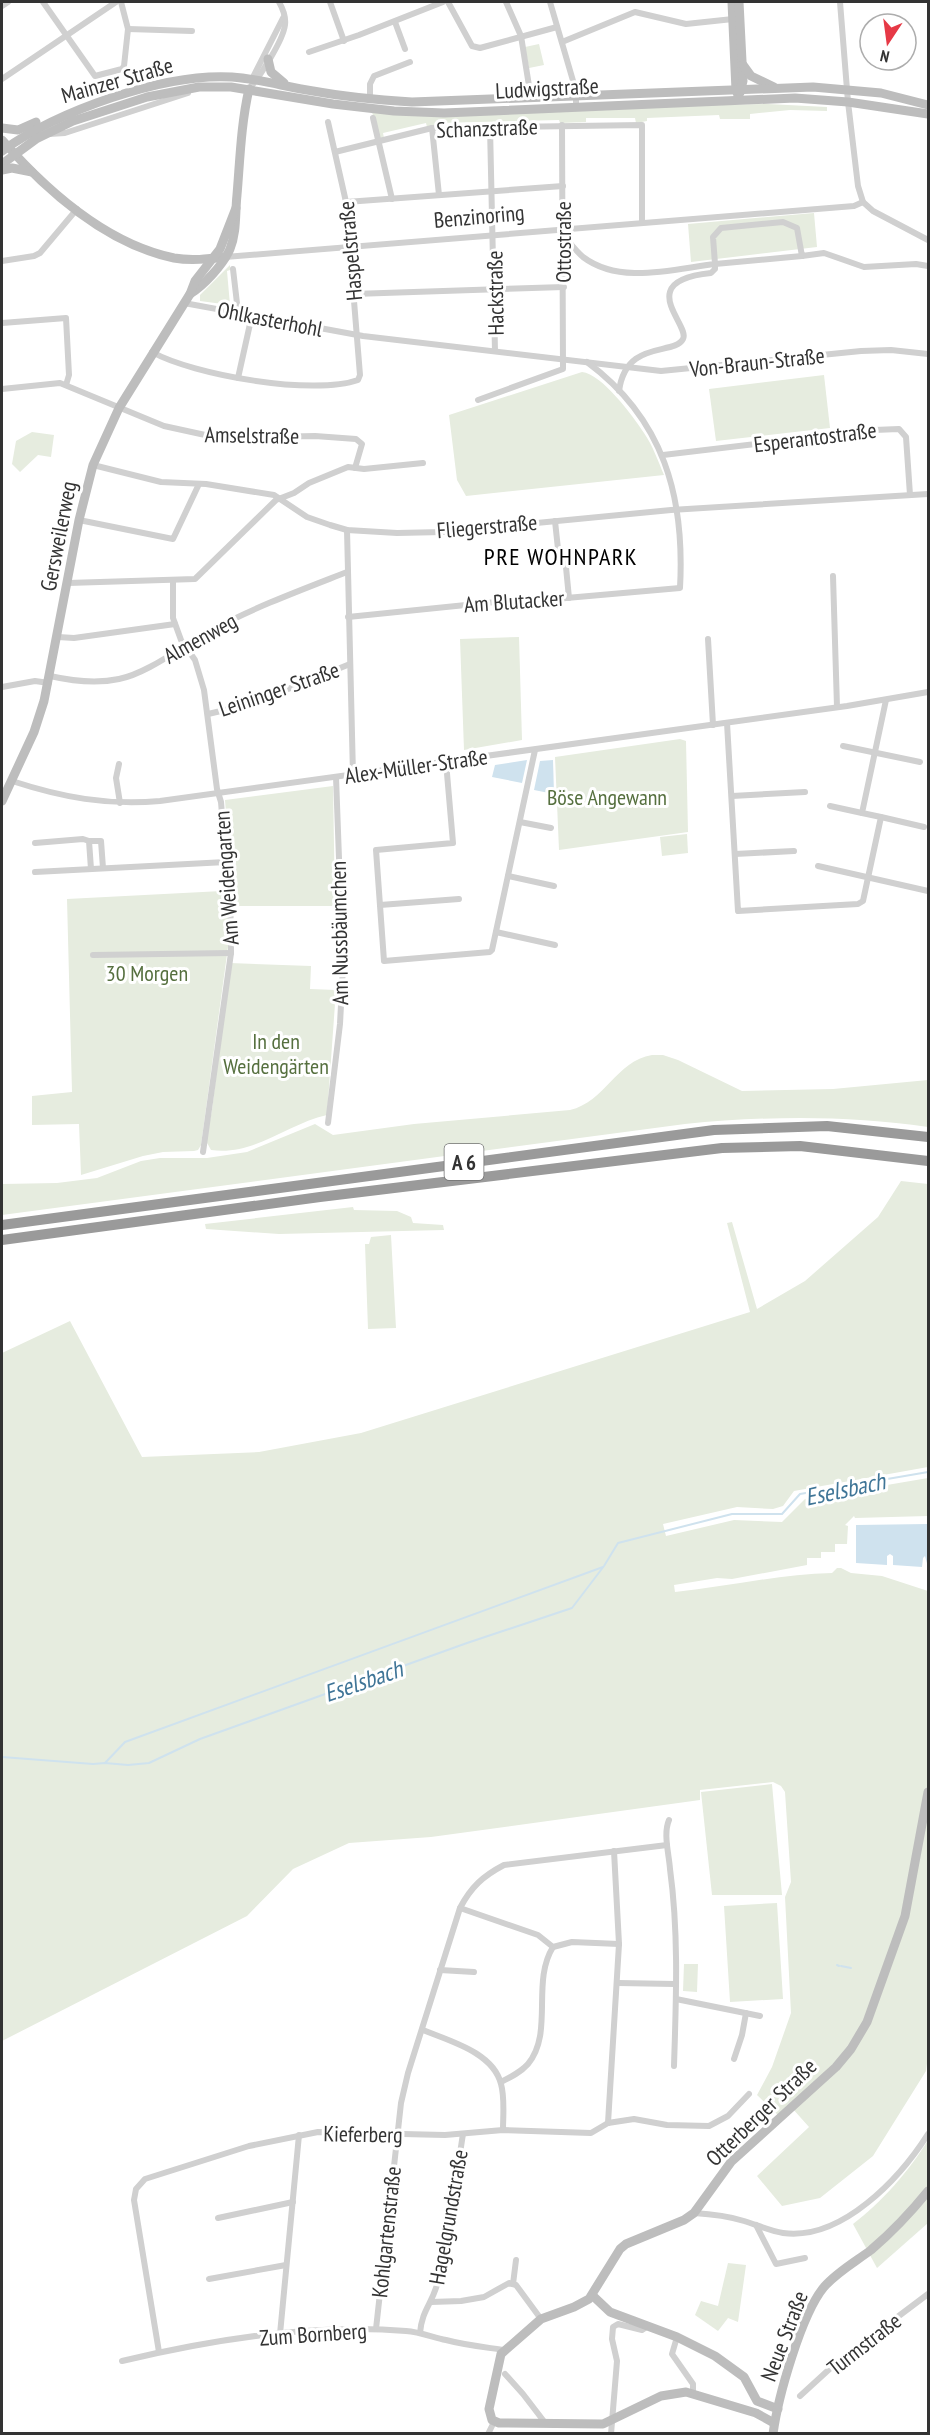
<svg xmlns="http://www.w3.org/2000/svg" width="930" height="2435" viewBox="0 0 930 2435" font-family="'PT Sans Narrow',sans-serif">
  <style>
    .green { fill: #e6ecdf }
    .water { fill: #cfe2ee }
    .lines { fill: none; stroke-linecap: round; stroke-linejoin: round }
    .stream { stroke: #cfe2ee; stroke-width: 2 }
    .street { stroke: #d0d0d0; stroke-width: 6 }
    .secondary { stroke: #bdbdbd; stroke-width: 9 }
    .highway { stroke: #9a9a9a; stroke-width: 10 }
    .labels { text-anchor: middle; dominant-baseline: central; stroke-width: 6; stroke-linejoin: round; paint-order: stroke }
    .shield { fill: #fff; stroke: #707070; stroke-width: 1.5 }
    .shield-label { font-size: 21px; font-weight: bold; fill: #333 }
    .street-label { font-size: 22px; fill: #333; stroke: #fff }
    .park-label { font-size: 22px; fill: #56703f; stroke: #fff }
    .neighbourhood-label { font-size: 24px; letter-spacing: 1.5px; fill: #000; stroke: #fff }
    .water-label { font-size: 24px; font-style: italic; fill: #3f7597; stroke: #fff }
  </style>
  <rect width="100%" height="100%" fill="#fff"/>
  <g class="green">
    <path d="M539,44L544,65L529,68L525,47Z"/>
    <path d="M768,104L827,107V111L790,110L750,114V119H720L719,115L647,118V121L636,123L635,118H586V122L560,123L559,120L436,123L435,126L427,127L426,123L383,133L384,138L380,139L372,112Z"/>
    <path d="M814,213L817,247L691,262L688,224Z"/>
    <path d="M230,265V270L227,271L230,305L200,301V295Z"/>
    <path d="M582,372C602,374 633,416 644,433C653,446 658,461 664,475L466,496L457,480L449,415Z"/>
    <path d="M824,375L830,428L716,441L709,389Z"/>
    <path d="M32,432L54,435L51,457L38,455L20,472L12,464L16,441Z"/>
    <path d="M519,637L522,740L464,750L460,639Z"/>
    <path d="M680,739L686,741L688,832L559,850L555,757Z"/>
    <path d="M333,786L335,906H233L225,800Z"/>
    <path d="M687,834L688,853L662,856L660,837Z"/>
    <path d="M222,891L223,913H228V947L201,1145L198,1150L194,1151L163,1152L143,1156L81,1175L79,1124L32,1125V1096L72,1092L67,899Z"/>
    <path d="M230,963L311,966L310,989L336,990L327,1115C287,1124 254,1156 211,1150L206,1141L212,1110Z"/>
    <path d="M652,1055H663L678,1060L742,1091L833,1089L928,1080V1127C847,1115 766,1116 685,1124L2,1215V1184L57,1183L97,1178L141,1161L160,1158H207L247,1152L315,1124L333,1135L414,1124L570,1110C605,1102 616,1061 652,1055Z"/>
    <path d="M901,1181L928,1184V1467L794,1491L783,1506L773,1509L737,1507L663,1524L666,1536L734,1520L782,1522L805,1499L928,1478V1516L855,1518L854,1516L845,1525L848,1526L847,1544H835V1552H821V1558H807V1565L732,1579L717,1578L674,1585L675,1592C727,1587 779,1574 832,1573L837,1568H841L851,1573L882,1576L928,1591V2056L926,2071L873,2156L820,2198L782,2206L757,2176L809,2127L792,2108L781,2118L757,2095L772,2067L791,2013L785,1897L791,1882L785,1792L781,1786L773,1782L700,1790V1800L431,1837L349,1843L293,1869L247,1916L2,2041V1353L70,1321L142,1457L259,1452L361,1433L750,1312L727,1223L732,1222L757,1309L805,1281L878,1217Z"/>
    <path d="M353,1207L354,1210L397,1211L411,1217L413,1223L443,1225L444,1230L279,1234L206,1229L205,1224Z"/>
    <path d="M391,1235L396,1328L368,1329L365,1244H369L371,1237Z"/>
    <path d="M772,1784L782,1895H712L701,1792Z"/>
    <path d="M777,1903L783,1999L730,2002L724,1906Z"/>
    <path d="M684,1964H698L697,1992L683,1991Z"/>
    <path d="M928,2140V2223L877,2268L853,2224C880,2204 911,2169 928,2140Z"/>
    <path d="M728,2263L746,2265L738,2322L728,2318L718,2331L695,2315L701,2301L718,2306Z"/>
  </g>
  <g class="water">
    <path d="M527,760L522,783L492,777L495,765Z"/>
    <path d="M553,760L554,794L534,790L540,761Z"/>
    <path d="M928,1524V1567L925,1556L923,1558L922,1567L893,1565V1556L890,1554L887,1556V1565L856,1563V1525Z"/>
  </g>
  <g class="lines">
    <g class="stream">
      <path d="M2,1757L93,1764L105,1763L128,1765L149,1763L200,1739L467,1643L572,1608L604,1566L618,1543L732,1514H782L800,1494L928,1472"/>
      <path d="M105,1763L125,1742L603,1567"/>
      <path d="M837,1965L839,1966"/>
      <path d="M841,1966L851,1968"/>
    </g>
    <g class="street">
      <path d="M43,2L95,76L122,69L124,66L128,29L121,2"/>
      <path d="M330,2L344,41"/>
      <path d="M448,2L472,46L480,48L557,27"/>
      <path d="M506,2L521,36L530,92"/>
      <path d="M550,2L576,91V107"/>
      <path d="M840,2L848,102L858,186L863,202L873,211L928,240"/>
      <path d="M2,6L8,2"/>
      <path d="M395,22L405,49"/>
      <path d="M128,29L192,31"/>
      <path d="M562,42L635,12L686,24L733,19"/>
      <path d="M309,52L359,35L443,2"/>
      <path d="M2,79L116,2"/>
      <path d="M251,81L283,18"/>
      <path d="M249,89C260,76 283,41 285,25C286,17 283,9 279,2"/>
      <path d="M370,99V84L374,76L410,62"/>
      <path d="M373,118L392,199"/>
      <path d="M490,127L495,351"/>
      <path d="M432,128L439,195"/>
      <path d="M49,134L65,133L188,93"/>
      <path d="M335,152L432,128L642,125V223"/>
      <path d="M346,202L563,186"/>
      <path d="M564,236C570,243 576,251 583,257C620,285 673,269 715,264L713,237L721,228L783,222L797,228L802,256L824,253L864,267L916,264L928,266"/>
      <path d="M225,257L854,206L863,202"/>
      <path d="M2,261L34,256L40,253L77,209"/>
      <path d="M233,269L238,312"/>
      <path d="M354,294L564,287"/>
      <path d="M184,303L363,336L661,371L861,351L891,350L928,354"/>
      <path d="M2,323L66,318L69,375L66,385"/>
      <path d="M152,352C193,375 314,396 358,380L360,375L346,202L328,122"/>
      <path d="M238,378L252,315"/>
      <path d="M2,389L60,383L164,426L219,438L315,436L356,439L362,444L355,468"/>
      <path d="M619,391C626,339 674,356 683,339C691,325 632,281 711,273L715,269V264L802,256"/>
      <path d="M478,400L563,369L562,125"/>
      <path d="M663,455L874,430L899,429L906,437L910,495"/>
      <path d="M93,465L161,482L206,484L274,495L307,517L330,525L347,530L397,533L443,532L671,510L928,494"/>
      <path d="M79,520L173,539L199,484"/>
      <path d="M555,521L558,549L565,557L569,598"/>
      <path d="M347,530L353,775"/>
      <path d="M833,576L837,707"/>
      <path d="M173,581V618L181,640L195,660L204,690L217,789L221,802L231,923V953L203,1152"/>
      <path d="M68,583L195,579L276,500L294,493L309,483L348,467L364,469L423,463"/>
      <path d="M348,617L535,598L555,599L680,588C685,497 664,419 587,362"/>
      <path d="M58,637L74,638L175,624"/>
      <path d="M708,639L713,725"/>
      <path d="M50,676C72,681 96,684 119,679C149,673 183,645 212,630C255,607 301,590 347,572"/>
      <path d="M2,687L35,681L49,683"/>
      <path d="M208,714L251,704L350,664"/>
      <path d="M727,723L738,911L858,904L863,901L881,817L862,813L886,700"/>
      <path d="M843,746L920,762"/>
      <path d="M446,762L453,843L376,850L384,961L490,952L492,950L535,750"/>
      <path d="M119,764L116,778L120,803"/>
      <path d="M12,781C61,797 108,806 160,801L847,706L928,692"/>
      <path d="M732,796L805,792"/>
      <path d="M830,806L862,813"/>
      <path d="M881,817L924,827"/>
      <path d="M520,822L551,828"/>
      <path d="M89,841H101L103,868"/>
      <path d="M35,843L83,839L89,841L91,869"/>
      <path d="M735,854L794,851"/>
      <path d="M818,866L928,891"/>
      <path d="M35,872L226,862"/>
      <path d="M508,876L554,886"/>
      <path d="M380,905L459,899"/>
      <path d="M496,932L555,945"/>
      <path d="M93,955L231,953"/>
      <path d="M328,1123L340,1024L343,967L336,777"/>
      <path d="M669,1820C663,1834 669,1854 670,1869C679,1935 676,2001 674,2066"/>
      <path d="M460,1908L538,1935L553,1947L572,1942L619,1944"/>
      <path d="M440,1970L474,1972"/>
      <path d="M618,1983L675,1984"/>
      <path d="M676,1999L760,2016"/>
      <path d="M423,2030C449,2041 493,2052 501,2084C505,2098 503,2115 503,2130"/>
      <path d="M734,2059L742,2035L746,2013"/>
      <path d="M501,2082C511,2077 521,2072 528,2064C554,2033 531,1982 553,1947"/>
      <path d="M608,2123L619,1944L614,1851"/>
      <path d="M694,2213C711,2214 728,2216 744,2221C757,2225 770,2231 783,2233C842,2241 900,2178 928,2134"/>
      <path d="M218,2218L293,2202"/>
      <path d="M756,2225L776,2264L805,2258"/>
      <path d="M209,2279L286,2265"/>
      <path d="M513,2284L516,2260"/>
      <path d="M431,2302L461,2301L484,2297L509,2283L516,2285L541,2319"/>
      <path d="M376,2329L401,2103L408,2073L460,1908C471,1887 483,1876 504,1865L667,1845"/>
      <path d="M420,2333C422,2309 433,2303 438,2281C451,2234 455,2183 463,2134"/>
      <path d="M280,2334L299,2135"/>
      <path d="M677,2337L672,2354L693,2384V2392"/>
      <path d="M159,2352L134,2200L136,2189L145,2179L249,2146L318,2132L445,2135L503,2130L591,2133L608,2123L634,2119L667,2125L709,2126L728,2116L749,2094"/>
      <path d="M122,2361C210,2340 315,2323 406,2331C420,2332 432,2337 446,2340C465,2345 484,2347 504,2350"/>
      <path d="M505,2374L523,2394L546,2424"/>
      <path d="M800,2396L835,2364L928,2294"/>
      <path d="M488,2434L494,2422"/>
      <path d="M611,2434L617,2361L612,2339L613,2327L618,2324L642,2330L648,2326"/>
    </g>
    <g class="secondary">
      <path d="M732,2L736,90L738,95"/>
      <path d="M739,2L743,81L740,93"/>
      <path d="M268,59L271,72L284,83"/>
      <path d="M743,65L751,76L774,87"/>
      <path d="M2,128L18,130L36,122"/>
      <path d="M2,140C46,190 106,244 174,258C191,261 208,259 225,257"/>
      <path d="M2,151C58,111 163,73 232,77C260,79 286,87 313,91C346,97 379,100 412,102L813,87L881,93L928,105"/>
      <path d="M2,164L36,139L73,121L147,97L199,87H231L333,104L394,111L444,113L795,98L848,102L928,114"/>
      <path d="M2,170L12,168L32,172"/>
      <path d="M190,294C204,285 223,265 230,249C237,232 235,213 237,195C240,159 241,124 249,89"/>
      <path d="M2,801L34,732L44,701L79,520L93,465L119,408L190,294L195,281L220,249L236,208"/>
      <path d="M592,2295L610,2312L677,2337L715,2356L744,2377L757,2401L778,2409"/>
      <path d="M774,2423L756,2413L686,2392L661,2396L603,2424L499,2423L492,2420L489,2409L501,2354L541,2319L574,2307L589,2299L620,2249L626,2244L684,2220L694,2213L731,2162L836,2067L851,2049L867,2022L905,1916L928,1792"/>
      <path d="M773,2434C778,2397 801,2315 824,2287C837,2272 855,2262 871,2250C892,2232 911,2212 928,2191"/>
    </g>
    <g class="highway">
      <path d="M2,1225L714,1130L827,1126L928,1137"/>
      <path d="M2,1240L320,1197L722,1148L800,1146L928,1161"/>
    </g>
  </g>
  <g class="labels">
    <rect class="shield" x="444.5" y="1144" width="39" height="36" rx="4.5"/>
    <g class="shield-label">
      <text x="464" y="1162">A 6</text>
    </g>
    <g class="street-label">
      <text transform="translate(117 80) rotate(-16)">Mainzer Straße</text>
      <text transform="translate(547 88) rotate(-3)">Ludwigstraße</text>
      <text transform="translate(487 128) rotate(-2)">Schanzstraße</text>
      <text transform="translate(479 216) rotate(-5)">Benzinoring</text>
      <text transform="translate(563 242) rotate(-90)">Ottostraße</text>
      <text transform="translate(350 251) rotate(-95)">Haspelstraße</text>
      <text transform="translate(495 293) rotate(-91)">Hackstraße</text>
      <text transform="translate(270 319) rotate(11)">Ohlkasterhohl</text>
      <text transform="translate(757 362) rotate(-6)">Von-Braun-Straße</text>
      <text transform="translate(252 435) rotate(1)">Amselstraße</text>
      <text transform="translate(815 437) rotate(-7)">Esperantostraße</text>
      <text transform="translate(487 526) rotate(-5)">Fliegerstraße</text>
      <text transform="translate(58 536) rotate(-79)">Gersweilerweg</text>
      <text transform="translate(514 601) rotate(-4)">Am Blutacker</text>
      <text transform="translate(200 638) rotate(-29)">Almenweg</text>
      <text transform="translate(279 689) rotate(-19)">Leininger Straße</text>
      <text transform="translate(416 766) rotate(-8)">Alex-Müller-Straße</text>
      <text transform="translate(226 878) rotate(-94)">Am Weidengarten</text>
      <text transform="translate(339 933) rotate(-91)">Am Nussbäumchen</text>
      <text transform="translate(761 2112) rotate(-44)">Otterberger Straße</text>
      <text transform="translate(363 2134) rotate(1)">Kieferberg</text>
      <text transform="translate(448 2217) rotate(-80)">Hagelgrundstraße</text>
      <text transform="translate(386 2232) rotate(-84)">Kohlgartenstraße</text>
      <text transform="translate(313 2334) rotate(-4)">Zum Bornberg</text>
      <text transform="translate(784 2336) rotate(-69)">Neue Straße</text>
      <text transform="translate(864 2344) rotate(-38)">Turmstraße</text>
    </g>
    <g class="park-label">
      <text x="607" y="797">Böse Angewann</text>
      <text x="147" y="973">30 Morgen</text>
      <text x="276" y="1041">In den<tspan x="276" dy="25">Weidengärten</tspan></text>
    </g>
    <g class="neighbourhood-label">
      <text x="561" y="556">PRE WOHNPARK</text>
    </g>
    <g class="water-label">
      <text transform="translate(845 1489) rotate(-12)">Eselsbach</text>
      <text transform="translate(363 1681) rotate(-19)">Eselsbach</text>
    </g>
  </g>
  <rect width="930" height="2435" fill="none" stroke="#333333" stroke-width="6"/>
  <g transform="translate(888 42) rotate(193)"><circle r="28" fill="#ffffff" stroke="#adadad" stroke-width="1.5"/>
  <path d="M0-4.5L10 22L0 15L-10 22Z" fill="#e63946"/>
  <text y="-9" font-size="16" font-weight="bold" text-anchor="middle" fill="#333333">N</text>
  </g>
</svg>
